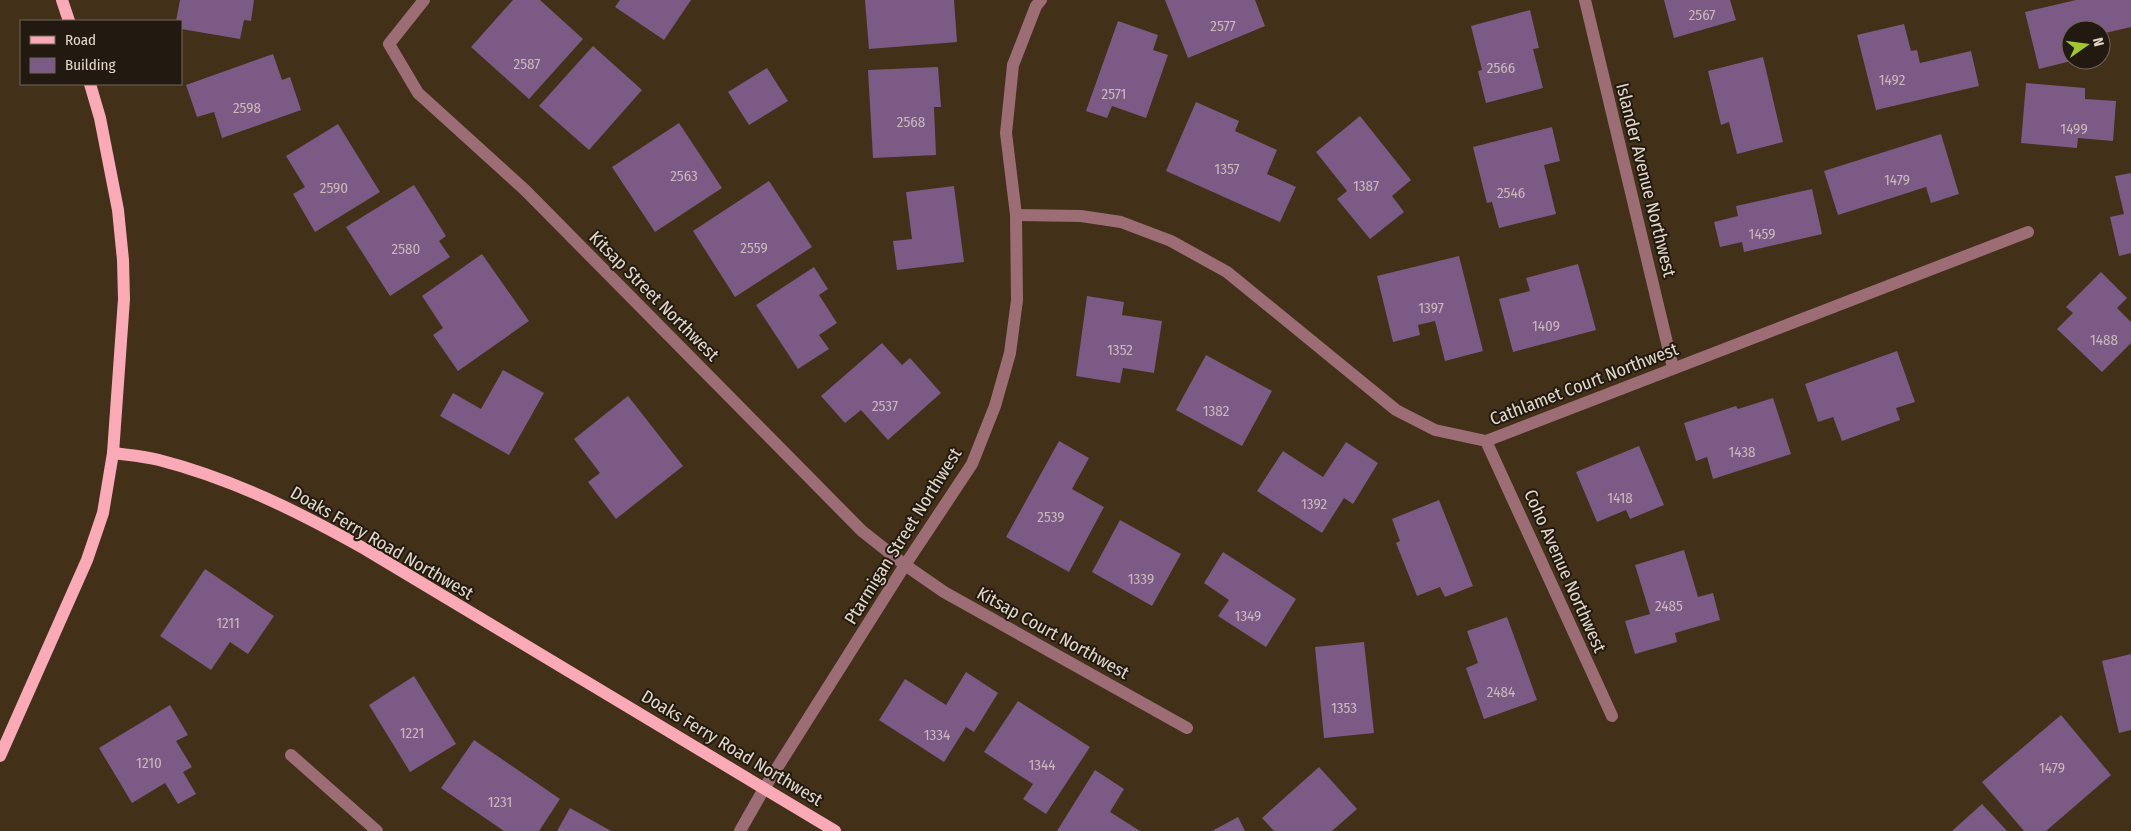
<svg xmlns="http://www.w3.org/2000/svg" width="2131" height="831" viewBox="0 0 2131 831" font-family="'Fira Sans Condensed',sans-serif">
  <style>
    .building { fill: #7b5a85 }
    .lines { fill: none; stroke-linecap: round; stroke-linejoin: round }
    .minor { stroke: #9c6d74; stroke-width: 12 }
    .major { stroke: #f9aab6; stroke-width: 12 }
    .labels { text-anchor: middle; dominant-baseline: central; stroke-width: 4; stroke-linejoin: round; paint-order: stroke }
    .number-label { font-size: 15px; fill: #cab8ba }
    .street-label { font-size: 18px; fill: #e4d8cb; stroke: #221a10 }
  </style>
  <rect width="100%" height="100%" fill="#423019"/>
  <g class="building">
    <path d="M180,0H254L251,21L244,20L240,39L181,29V21H176Z"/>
    <path d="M513,0H540L583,39L529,99L471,47Z"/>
    <path d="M620,0H691L664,40L615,7Z"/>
    <path d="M865,0H954L957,42L869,49Z"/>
    <path d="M1165,0H1255L1265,26L1188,58Z"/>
    <path d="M1664,0H1730L1736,20L1674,38Z"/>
    <path d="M2076,0H2131V27L2101,34V30H2071V61L2039,69L2025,12Z"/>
    <path d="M1530,10L1539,48L1533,49L1543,88L1486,103L1478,71L1482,70L1471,26Z"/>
    <path d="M1118,21L1158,35L1153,50L1168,55L1146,118L1112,106L1107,118L1086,111Z"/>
    <path d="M1904,24L1911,51L1917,50L1920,63L1971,51L1979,86L1876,110L1857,35Z"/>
    <path d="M593,46L642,90L589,150L539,106Z"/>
    <path d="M273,54L282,80L290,77L301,110L222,138L214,112L197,117L186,85Z"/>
    <path d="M1763,57L1783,142L1737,154L1729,122L1721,125L1708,71Z"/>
    <path d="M938,67L941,107H934L936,155L873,158L868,70Z"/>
    <path d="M767,68L788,101L749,125L728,92Z"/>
    <path d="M2026,83L2085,88V99L2116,101L2113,141L2078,138L2077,148L2021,143Z"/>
    <path d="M1196,102L1239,121L1235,131L1277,150L1267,174L1296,187L1280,222L1166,171Z"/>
    <path d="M1360,116L1411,180L1392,196L1404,212L1370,239L1337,199L1347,191L1316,152Z"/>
    <path d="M679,123L722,188L655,232L612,167Z"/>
    <path d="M338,124L380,192L315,232L293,194L305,187L286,156Z"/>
    <path d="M1552,127L1560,161L1544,165L1556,214L1499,228L1492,202L1487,203L1473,147Z"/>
    <path d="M1941,134L1959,194L1931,203L1926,187L1838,215L1824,171Z"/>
    <path d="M2131,173V253L2119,256L2110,217L2124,214L2115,176Z"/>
    <path d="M769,181L812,247L735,297L693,231Z"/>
    <path d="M414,185L446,236L439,241L450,257L390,296L346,227Z"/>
    <path d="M954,186L964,262L897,270L893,241L912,239L906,192Z"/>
    <path d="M1812,189L1822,234L1744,252L1742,242L1720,247L1714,222L1738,216L1736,206Z"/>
    <path d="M482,254L529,321L458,371L433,335L443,328L422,296Z"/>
    <path d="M1459,256L1483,351L1445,361L1435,321L1418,325L1420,335L1393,342L1377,276Z"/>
    <path d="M1578,264L1596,330L1513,352L1499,299L1530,291L1526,278Z"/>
    <path d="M814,267L828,289L819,295L837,323L819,335L829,349L798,369L756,305Z"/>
    <path d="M2101,272L2127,298L2117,308L2131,322V343L2102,372L2057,329L2073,313L2066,307Z"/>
    <path d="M1087,296L1124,302L1122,315L1162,321L1154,373L1123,368L1120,383L1076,376Z"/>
    <path d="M882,343L902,365L910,358L941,393L888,440L861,410L845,423L821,396Z"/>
    <path d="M1897,351L1915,402L1896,408L1900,420L1842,441L1833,417L1818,422L1805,384Z"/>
    <path d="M1206,355L1272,391L1242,446L1176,410Z"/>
    <path d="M503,370L544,393L509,455L440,416L453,393L481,409Z"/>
    <path d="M628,396L683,466L616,519L588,482L600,473L574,439Z"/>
    <path d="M1773,398L1791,454L1713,479L1707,457L1696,461L1684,423L1736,406L1738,409Z"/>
    <path d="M1059,441L1089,458L1072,489L1104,507L1069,572L1006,537Z"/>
    <path d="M1346,442L1378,463L1353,504L1344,498L1322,533L1257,491L1283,451L1323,477Z"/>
    <path d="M1639,446L1664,505L1630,519L1626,510L1597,522L1576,472Z"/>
    <path d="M1439,500L1473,586L1445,597L1440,587L1417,596L1396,543L1400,541L1392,519Z"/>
    <path d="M1120,520L1181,554L1152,606L1092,572Z"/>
    <path d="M1684,550L1698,597L1713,593L1720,620L1675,633L1677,642L1635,654L1625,621L1650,614L1635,565Z"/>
    <path d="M1223,552L1296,599L1266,647L1218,616L1229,600L1204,583Z"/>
    <path d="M205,569L274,616L248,654L230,642L211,670L160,636Z"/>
    <path d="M1507,617L1537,700L1484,719L1466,668L1478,663L1467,631Z"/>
    <path d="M1364,642L1374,733L1324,738L1315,647Z"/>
    <path d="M2131,654V730L2119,733L2102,661Z"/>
    <path d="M966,672L998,693L974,732L966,727L944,762L879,720L905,679L946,705Z"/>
    <path d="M414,676L456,744L410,772L369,705Z"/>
    <path d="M1018,701L1090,747L1046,814L1023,799L1033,784L984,752Z"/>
    <path d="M170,705L188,735L176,741L192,767L183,772L196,794L178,804L165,783L132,803L99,748Z"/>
    <path d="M2061,715L2111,775L2046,831H2024L1982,782Z"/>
    <path d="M474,740L560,799L539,831H504L441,788Z"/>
    <path d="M1319,767L1357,809L1332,831H1274L1262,818Z"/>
    <path d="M1095,770L1124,789L1110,812L1140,831H1057Z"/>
    <path d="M1982,804L2007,831H1952Z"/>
    <path d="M570,808L611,831H557Z"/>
    <path d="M1238,817L1245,831H1212Z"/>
  </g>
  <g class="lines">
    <g class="minor">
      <path d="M424,0L389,44L418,93L525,190L862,531L905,565L944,592L1187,728"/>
      <path d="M1585,0L1673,368"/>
      <path d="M1016,215L1081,216L1121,222L1171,241L1227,272L1396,410L1435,430L1486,441L2028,232"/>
      <path d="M1486,441L1612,716"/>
      <path d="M291,755L377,831"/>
      <path d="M740,831L765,787L905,565L972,464L995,406L1010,353L1017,300L1016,215L1006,133L1013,65L1036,6L1041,0"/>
    </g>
    <g class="major">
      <path d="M62,0L69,21"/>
      <path d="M113,453C128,455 144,456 159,460C233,479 299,512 365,549L835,831"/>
      <path d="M0,756L87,560L103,513L113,453L124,299L123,260L118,210L100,118L90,84"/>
    </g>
  </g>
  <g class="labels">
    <g class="number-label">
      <text x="1702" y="15">2567</text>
      <text x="1223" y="26">2577</text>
      <text x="527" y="64">2587</text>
      <text x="1501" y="68">2566</text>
      <text x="1892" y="80">1492</text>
      <text x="1114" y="94">2571</text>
      <text x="247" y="108">2598</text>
      <text x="911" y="122">2568</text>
      <text x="2074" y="129">1499</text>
      <text x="1227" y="169">1357</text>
      <text x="684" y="176">2563</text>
      <text x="1897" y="180">1479</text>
      <text x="1366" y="186">1387</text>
      <text x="334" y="188">2590</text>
      <text x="1511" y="193">2546</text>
      <text x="1762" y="234">1459</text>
      <text x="754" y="248">2559</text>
      <text x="406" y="249">2580</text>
      <text x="1431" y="308">1397</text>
      <text x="1546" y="326">1409</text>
      <text x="2104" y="340">1488</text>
      <text x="1120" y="350">1352</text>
      <text x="885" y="406">2537</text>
      <text x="1216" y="411">1382</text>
      <text x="1742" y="452">1438</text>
      <text x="1620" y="498">1418</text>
      <text x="1314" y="504">1392</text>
      <text x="1051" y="517">2539</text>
      <text x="1141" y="579">1339</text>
      <text x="1669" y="606">2485</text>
      <text x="1248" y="616">1349</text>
      <text x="228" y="623">1211</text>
      <text x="1501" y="692">2484</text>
      <text x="1344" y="708">1353</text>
      <text x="412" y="733">1221</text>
      <text x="937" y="735">1334</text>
      <text x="149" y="763">1210</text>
      <text x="1042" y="765">1344</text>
      <text x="2052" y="768">1479</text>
      <text x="500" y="802">1231</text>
    </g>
    <g class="street-label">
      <text transform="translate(1646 180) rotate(76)">Islander Avenue Northwest</text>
      <text transform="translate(654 296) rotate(45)">Kitsap Street Northwest</text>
      <text transform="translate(1584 384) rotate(-21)">Cathlamet Court Northwest</text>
      <text transform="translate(903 536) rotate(-58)">Ptarmigan Street Northwest</text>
      <text transform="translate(382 543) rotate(30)">Doaks Ferry Road Northwest</text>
      <text transform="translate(1565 571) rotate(66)">Coho Avenue Northwest</text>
      <text transform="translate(1053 633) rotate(29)">Kitsap Court Northwest</text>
      <text transform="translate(732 748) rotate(31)">Doaks Ferry Road Northwest</text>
    </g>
  </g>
  <rect x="20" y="20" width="162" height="65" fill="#221a10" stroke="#70665b"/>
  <rect x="30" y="36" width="25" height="8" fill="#f9aab6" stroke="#70665b"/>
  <text x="65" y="45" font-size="15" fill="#e4d8cb">Road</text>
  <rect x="30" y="58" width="25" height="15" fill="#7b5a85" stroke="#70665b"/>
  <text x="65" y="70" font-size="15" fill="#e4d8cb">Building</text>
  <g transform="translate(2086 45) rotate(76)"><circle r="24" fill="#221a10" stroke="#70665b"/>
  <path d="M0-4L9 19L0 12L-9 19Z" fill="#a1c929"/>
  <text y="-8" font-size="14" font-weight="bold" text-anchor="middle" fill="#e4d8cb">N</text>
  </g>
</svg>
